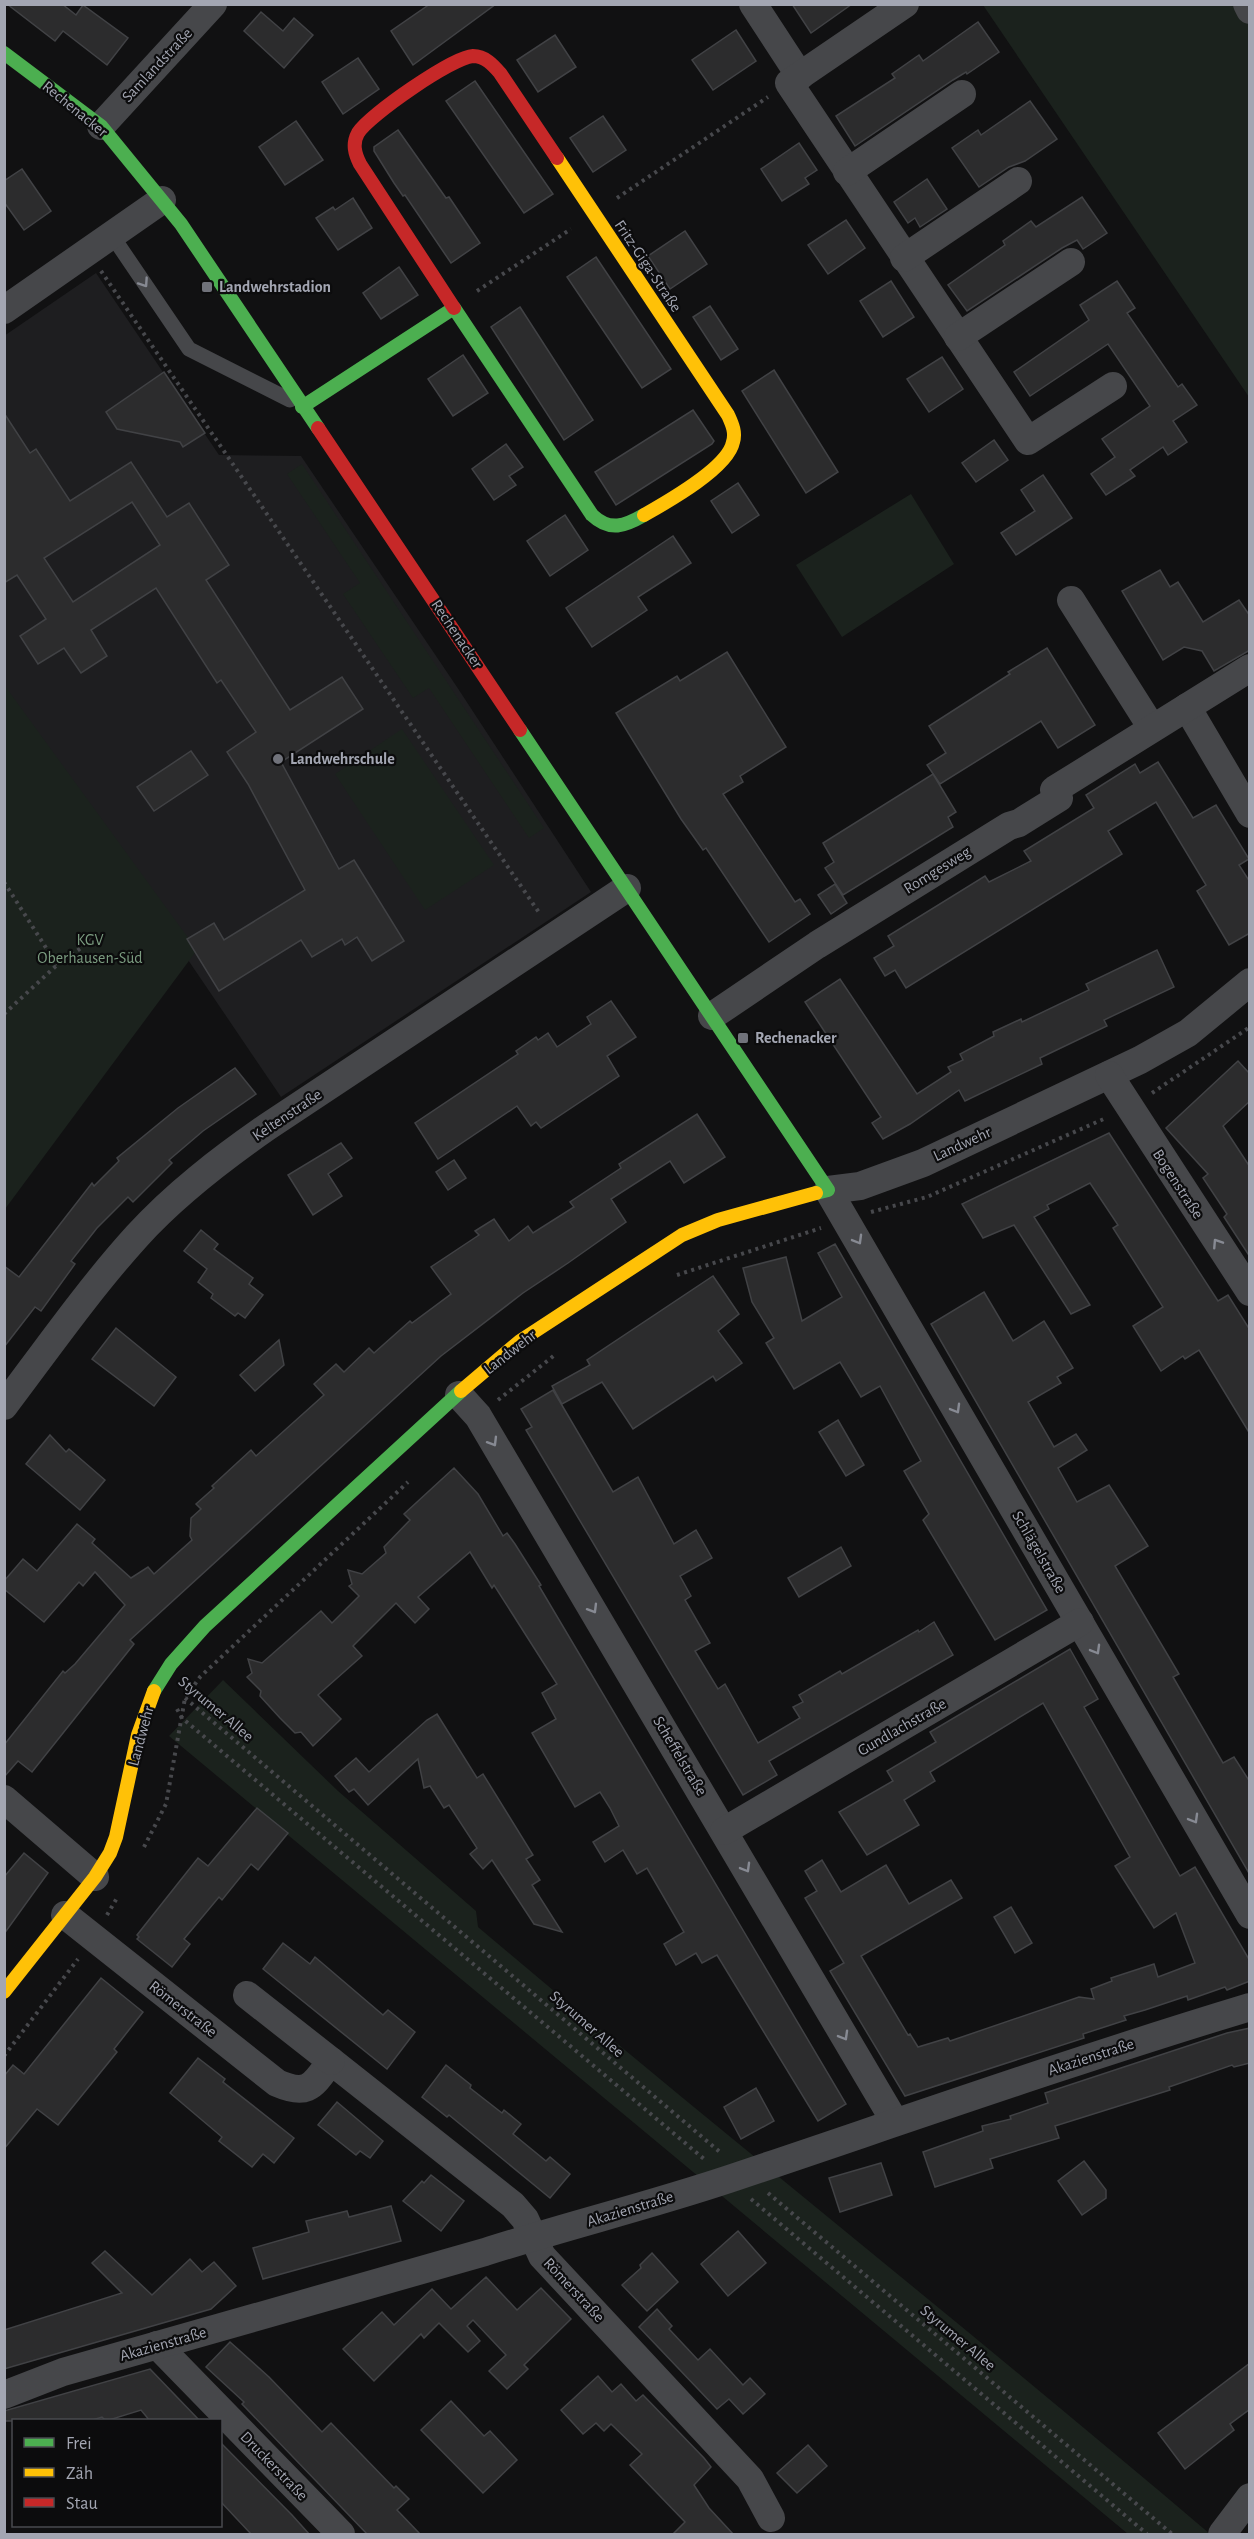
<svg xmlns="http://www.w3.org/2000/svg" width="1254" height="2539" viewBox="0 0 1254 2539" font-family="'Alegreya Sans',sans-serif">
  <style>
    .built { fill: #1e1e20 }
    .green { fill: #1b221d }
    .building { fill: #2c2c2d; stroke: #414245; stroke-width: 1.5; fill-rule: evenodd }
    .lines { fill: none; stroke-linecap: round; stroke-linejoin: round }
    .path { stroke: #47484c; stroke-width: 4; stroke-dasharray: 3 4.5; stroke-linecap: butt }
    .lane { stroke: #46474a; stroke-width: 15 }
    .street { stroke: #46474a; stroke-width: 28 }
    .fast { stroke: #4caf50; stroke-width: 14 }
    .slow { stroke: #ffc107; stroke-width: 14 }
    .jam { stroke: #c62828; stroke-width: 14 }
    .oneway { stroke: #878a93 }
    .poi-dot { fill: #70727a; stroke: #0c0c0d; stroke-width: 2 }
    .labels { text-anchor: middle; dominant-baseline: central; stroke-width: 4.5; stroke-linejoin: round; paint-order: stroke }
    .street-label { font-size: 16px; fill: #a3a6b2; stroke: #0c0c0d }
    .poi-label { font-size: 16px; font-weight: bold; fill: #a3a6b2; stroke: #0c0c0d; text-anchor: start }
    .park-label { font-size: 16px; fill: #7b9c80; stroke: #0c0c0d }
  </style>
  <rect width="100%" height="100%" fill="#111112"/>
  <path class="built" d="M96,273L219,455L301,456L457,687L591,892L281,1097L5,690L4,336Z"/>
  <g class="green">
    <path d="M983,5H1239L1250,22L1249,397Z"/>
    <path d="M302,464L544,828L529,838L429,688L413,698L343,594L360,583L287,474Z"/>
    <path d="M911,494L954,564L842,637L796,565Z"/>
    <path d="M5,686L197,950L5,1209Z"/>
    <path d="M402,729L494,865L425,910L335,774Z"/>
    <path d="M223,1680L338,1791L476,1911L478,1927C720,2132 969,2329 1210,2534H1128L169,1736Z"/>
  </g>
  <g class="building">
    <path d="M7,4H62L76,15L83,5L128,38L107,65L63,31L55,41Z"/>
    <path d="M430,4H496L413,65L391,31Z"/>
    <path d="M792,4H852L811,33Z"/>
    <path d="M261,12L283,31L294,18L313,35L284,68L244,31Z"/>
    <path d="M978,22L999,52L967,74L966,72L953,80L855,146L836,116L895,78L892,74L919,55L923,61Z"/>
    <path d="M736,30L756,61L713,90L692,60Z"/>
    <path d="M555,35L576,67L538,92L517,60Z"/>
    <path d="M358,58L379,89L343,114L322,82Z"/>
    <path d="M475,81L553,194L524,213L446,101Z"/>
    <path d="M1030,101L1057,139L1025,161L1009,167L979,187L952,148L978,130L981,135Z"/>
    <path d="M603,116L626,150L593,172L570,138Z"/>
    <path d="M296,121L323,160L285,185L259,147Z"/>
    <path d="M398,130L446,198L449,197L480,243L451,263L405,195L403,196L394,183L374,151V147Z"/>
    <path d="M799,143L817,170L805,178L809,184L782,201L761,169Z"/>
    <path d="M22,169L51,211L24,230L4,202V181Z"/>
    <path d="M927,179L947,209L920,227L915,218L908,223L894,202Z"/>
    <path d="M1082,197L1107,233L1083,249L1077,240L1062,248L967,311L948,285L1005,245L1003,241L1031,221L1036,227Z"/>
    <path d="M353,198L372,228L338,250L316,218L333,207L335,210Z"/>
    <path d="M846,220L865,248L828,274L808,245Z"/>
    <path d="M685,231L707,264L670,289L648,256Z"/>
    <path d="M596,257L671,369L642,388L567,277Z"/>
    <path d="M399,267L418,295L381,319L363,293Z"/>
    <path d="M891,281L914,317L883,337L860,301Z"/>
    <path d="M1117,281L1135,308L1127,313L1178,387L1182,384L1197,405L1173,421L1187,442L1168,455L1163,447L1130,470L1135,476L1106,495L1091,474L1115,457L1102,439L1150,406L1108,344L1030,396L1014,372L1089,320L1080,305Z"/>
    <path d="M710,306L738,349L721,360L693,317Z"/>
    <path d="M520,307L593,420L564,440L491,327Z"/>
    <path d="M463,355L488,393L453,416L428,379Z"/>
    <path d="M942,357L963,389L929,412L907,379Z"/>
    <path d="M774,370L838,472L806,493L742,391Z"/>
    <path d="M164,372L205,433L183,447L180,442L117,429L106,412Z"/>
    <path d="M693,410L714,441L712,444L616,505L595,472Z"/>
    <path d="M4,413L30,453L36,449L70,501L131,462L167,517L189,503L229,565L206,580L290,710L342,677L363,709L281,762L339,869L354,860L404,941L372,961L357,937L345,945L342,939L312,957L301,940L219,991L187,939L214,923L224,940L305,890L248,784L227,752L256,732L221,680L217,683L156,588L91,630L107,656L81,673L64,648L38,664L20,636L46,619L17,575L4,583ZM132,502L160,545L73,602L44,558Z"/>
    <path d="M994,440L1008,460L976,482L962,463Z"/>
    <path d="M506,444L523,467L509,476L516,485L494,500L472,469Z"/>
    <path d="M1043,475L1072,518L1016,555L1001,533L1035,511L1021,490Z"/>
    <path d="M738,483L759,515L732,533L711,501Z"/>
    <path d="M565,515L588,550L550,576L527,541Z"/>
    <path d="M673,536L691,563L638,597L647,610L592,647L566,608Z"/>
    <path d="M1160,570L1170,587L1178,582L1203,622L1239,600L1250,616V650L1214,671L1202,651L1184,647L1163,660L1122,591Z"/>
    <path d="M1047,648L1095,725L1058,748L1041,721L940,784L927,765L946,753L929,726L1010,674L1008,672Z"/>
    <path d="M727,652L786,747L740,776L743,782L723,794L795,902L800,899L810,914L769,942L706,848L703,850L681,819L616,713L677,676L680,681Z"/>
    <path d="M191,751L208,775L154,811L137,787Z"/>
    <path d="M1158,762L1193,818L1216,805L1249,859L1239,865L1250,882V933L1229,945L1197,891L1206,885L1156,802L1108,831L1122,854L906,988L895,970L885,976L874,958L894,946L888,936L985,876L989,882L1031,861L1024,851L1094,808L1086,795L1135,764L1140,773Z"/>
    <path d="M933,774L956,812L948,817L953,827L843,895L825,868L834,862L823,843Z"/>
    <path d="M835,884L847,903L831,914L818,895Z"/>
    <path d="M1157,950L1174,987L1104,1020L1107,1026L1040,1058L1042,1064L965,1101L959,1090L910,1124L883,1139L872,1123L881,1117L805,1002L840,979L917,1094L951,1072L948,1067L963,1060L960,1054L994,1036L993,1032L1021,1019L1022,1022L1089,990L1086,984Z"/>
    <path d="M611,1001L636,1037L607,1056L619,1076L541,1128L536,1122L531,1126L517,1106L438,1159L415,1123L518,1054L516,1051L536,1037L538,1040L548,1033L557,1047L591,1024L587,1017Z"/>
    <path d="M1238,1061L1250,1074V1101L1223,1126L1250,1167V1257L1224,1217L1227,1214L1203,1178L1208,1174L1166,1128Z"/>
    <path d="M235,1068L256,1094L203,1131L169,1160L172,1163L133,1202L128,1197L97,1228L71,1261L75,1264L41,1311L35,1307L4,1347V1266L19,1277L92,1183L94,1186L119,1161L117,1158L178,1108Z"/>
    <path d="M697,1114L725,1157L684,1183L670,1161L611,1199L626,1222L568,1263L523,1293L441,1356L130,1640L134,1644L32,1772L18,1761L4,1777V1745L63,1671L65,1673L75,1664L125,1605L95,1572L83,1586L79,1582L44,1622L4,1589V1581L23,1559L37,1571L77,1524L95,1539L92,1543L131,1578L148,1567L154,1574L192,1540L190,1536L191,1518L201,1509L196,1504L214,1488L212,1486L251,1450L256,1456L324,1395L314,1384L336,1364L344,1372L369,1348L374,1353L410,1321L412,1323L451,1294L431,1267L479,1235L475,1231L494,1219L509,1241L528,1226L533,1233L574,1207L570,1202L621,1168L619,1164Z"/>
    <path d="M1109,1133L1218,1301L1228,1295L1250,1330V1434L1199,1350L1185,1359L1183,1356L1161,1371L1133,1326L1163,1307L1113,1228L1118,1225L1090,1183L1047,1205L1049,1209L1034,1217L1090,1305L1071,1314L1014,1225L983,1238L962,1204Z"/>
    <path d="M341,1143L352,1158L328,1174L342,1196L313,1215L288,1175Z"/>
    <path d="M454,1160L466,1178L448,1190L436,1172Z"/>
    <path d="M201,1230L218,1244L214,1249L253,1278L249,1284L263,1295L245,1318L238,1313L235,1316L211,1298L213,1294L198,1282L207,1269L184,1251Z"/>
    <path d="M835,1244L1047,1610L995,1640L923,1520L929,1514L904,1471L921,1461L880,1386L861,1397L840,1362L794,1389L766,1343L774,1338L752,1302L743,1268L786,1257L802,1321L842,1297L818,1253Z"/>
    <path d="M713,1276L739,1314L718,1331L742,1363L716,1381L713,1376L633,1429L602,1382L562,1404L552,1386L590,1365L587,1360Z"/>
    <path d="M984,1292L1013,1341L1044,1321L1073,1368L1057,1377L1061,1383L1028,1402L1054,1447L1076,1434L1087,1450L1058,1468L1077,1502L1109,1485L1148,1546L1115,1566L1179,1674L1173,1677L1223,1763L1234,1757L1250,1782V1875L931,1324Z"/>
    <path d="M116,1328L176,1377L154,1406L92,1359Z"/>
    <path d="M279,1340L284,1365L255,1391L240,1375Z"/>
    <path d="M553,1390L613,1492L638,1477L674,1544L696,1530L712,1558L680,1576L691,1596L685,1600L710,1643L695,1651L718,1689L725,1684L758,1743L800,1718L793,1707L803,1702L799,1695L840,1671L842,1674L918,1630L919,1632L934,1622L953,1655L769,1761L777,1775L743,1795L526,1430L532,1427L521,1409Z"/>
    <path d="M838,1420L864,1465L846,1476L819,1432Z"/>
    <path d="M50,1435L66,1452L69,1449L105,1480L80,1510L26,1464Z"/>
    <path d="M454,1468L478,1494L503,1536L507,1533L515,1544L541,1585L539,1586L846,2104L818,2121L717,1955L702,1963L696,1953L676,1965L664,1944L684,1932L647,1868L637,1874L623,1850L605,1862L593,1842L619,1826L610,1808L600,1792L575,1807L532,1733L556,1719L542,1693L557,1684L494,1585L492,1588L470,1552L418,1597L429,1609L415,1623L396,1603L353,1646L362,1656L318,1695L341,1719L313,1746L301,1732L295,1733L280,1718L260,1696L261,1691L247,1677L252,1673L248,1659L262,1663L321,1611L332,1623L359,1596L349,1586L352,1584L348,1570L362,1574L386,1553L384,1547L410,1520L404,1514Z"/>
    <path d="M841,1547L851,1566L799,1597L788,1578Z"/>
    <path d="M1070,1649L1098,1699L1084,1707L1180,1876L1195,1867L1250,1961V1981L1227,1990L1225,1987L1188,2000L1187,1996L1145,2010L1124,2016L1126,2020L1083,2034L1084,2038L905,2096L830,1971L844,1963L805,1898L817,1891L805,1871L822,1860L841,1892L886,1865L909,1904L951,1880L962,1898L861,1956L908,2035L910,2034L918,2047L948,2038L950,2041L1079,1997L1094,1999L1091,1989L1112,1981L1111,1978L1154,1964L1158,1977L1195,1963L1176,1913L1154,1928L1115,1866L1130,1857L1043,1703L930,1772L935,1781L904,1800L919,1825L867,1855L839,1812L893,1781L887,1771L936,1742L930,1732Z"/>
    <path d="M437,1714L477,1778L483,1774L533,1855L526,1859L540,1880L532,1885L562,1932L534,1924L492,1860L483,1869L470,1854L477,1848L449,1805L444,1808L430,1786L424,1788L418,1759L368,1805L354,1789L349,1792L335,1776L356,1758L369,1772L427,1720Z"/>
    <path d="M257,1808L288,1833L258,1870L251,1864L222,1900L219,1897L184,1939L190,1944L172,1967L137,1939L139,1937L137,1935L198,1858L208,1866Z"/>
    <path d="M24,1853L48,1873L4,1934V1877Z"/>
    <path d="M1011,1907L1032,1943L1015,1953L994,1917Z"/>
    <path d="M283,1943L310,1964L315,1957L383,2015L388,2010L415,2032L387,2069L263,1969Z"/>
    <path d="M101,1978L143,2012L114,2049L117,2052L58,2125L37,2109L4,2149V2076L13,2065L24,2074Z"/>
    <path d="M1250,2028V2063L1234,2067L1232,2065L1169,2087L1170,2090L1055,2126L1059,2138L990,2159L993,2168L935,2187L923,2152L983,2131L982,2126L1011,2119L1010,2116L1048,2103L1045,2093L1227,2033Z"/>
    <path d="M198,2058L225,2079L223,2082L294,2138L274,2163L263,2154L252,2167L219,2141L222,2137L170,2093Z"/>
    <path d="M446,2065L471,2085L470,2088L502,2113L504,2110L521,2124L513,2134L546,2161L550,2157L570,2174L550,2198L449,2115L447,2117L422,2097Z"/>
    <path d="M756,2088L774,2121L741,2139L724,2107Z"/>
    <path d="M337,2102L383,2141L370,2158L360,2151L356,2155L318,2125Z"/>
    <path d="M1084,2161L1106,2190V2198L1082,2215L1058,2181Z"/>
    <path d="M881,2163L892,2195L840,2212L829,2178Z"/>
    <path d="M431,2175L464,2201L441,2231L403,2201L422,2181L424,2183Z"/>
    <path d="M391,2206L401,2241L263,2279L253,2248L309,2232L306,2221L347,2211L349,2217Z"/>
    <path d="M738,2231L766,2263L728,2296L701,2264Z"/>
    <path d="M105,2251L152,2295L190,2259L202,2272L214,2262L236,2286L211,2309L4,2369V2330L122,2293L92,2263Z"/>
    <path d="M652,2253L678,2282L647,2311L622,2285L641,2268L640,2265Z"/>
    <path d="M486,2277L517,2310L541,2288L571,2319L524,2365L528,2369L507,2389L489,2371L506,2355L473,2320L467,2326L480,2341L468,2352L439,2323L424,2338L421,2334L374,2381L343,2349L382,2312L394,2325L432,2289L451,2309Z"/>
    <path d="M657,2309L672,2326L669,2329L698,2360L710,2349L743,2385L750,2378L765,2394L743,2414L729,2399L717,2409L639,2327Z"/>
    <path d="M230,2342L269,2377L322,2432L331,2423L394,2488L396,2486L409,2499L397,2510L421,2535H368L242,2404L244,2402L206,2367Z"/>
    <path d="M1250,2363V2409L1230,2424L1234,2430L1185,2469L1158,2433Z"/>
    <path d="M150,2369L200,2421H150L141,2410L106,2421L102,2417L89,2421H4V2411Z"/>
    <path d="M598,2376L612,2392L621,2384L636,2401L643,2395L704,2458L711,2467L694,2485L709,2508L734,2535H672L685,2522L630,2465L642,2454L611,2424L604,2431L596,2423L583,2434L561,2410Z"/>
    <path d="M451,2401L484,2436L490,2431L517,2460L483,2493L421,2430Z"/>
    <path d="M220,2442L292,2515L310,2535H252L220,2501Z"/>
    <path d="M808,2445L827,2466L797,2493L777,2473Z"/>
  </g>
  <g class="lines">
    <g class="path">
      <path d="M617,198L768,97"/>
      <path d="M101,271L540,914"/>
      <path d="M477,291L571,229"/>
      <path d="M4,882L57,965"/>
      <path d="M4,1014L57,965L99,935"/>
      <path d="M1152,1093L1250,1027"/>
      <path d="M871,1212L927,1197L1106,1118"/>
      <path d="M677,1275L821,1228"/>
      <path d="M498,1400L556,1354"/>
      <path d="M185,1698L721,2153"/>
      <path d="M177,1709L182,1718L704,2159"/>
      <path d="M144,1847L166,1804L185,1698L200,1677L408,1482"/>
      <path d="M107,1915L117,1898"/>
      <path d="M4,2056L78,1959"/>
      <path d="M768,2193L1172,2534"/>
      <path d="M751,2199L1147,2534"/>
    </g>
    <path class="lane" d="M111,234L189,349L290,400"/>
    <g class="street">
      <path d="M753,4L800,76"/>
      <path d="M905,4L789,83L1028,441L1113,386"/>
      <path d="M1247,4L1250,10"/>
      <path d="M101,126L213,4"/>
      <path d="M847,172L962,94"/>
      <path d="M904,258L1018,181"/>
      <path d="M4,310L162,200"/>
      <path d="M958,337L1071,262"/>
      <path d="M1071,600L1152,728"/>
      <path d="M1187,707L1250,814"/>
      <path d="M1250,982L1188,1033L1140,1060L923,1163L860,1186L828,1190L1250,1915"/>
      <path d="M712,1016L817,945L1009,826L1019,823L1059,798L1054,790L1250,668"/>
      <path d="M1109,1075L1250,1292"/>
      <path d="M459,1395L478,1416L895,2122"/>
      <path d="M4,1406C47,1349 89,1289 137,1236C175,1194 221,1159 267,1127L627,888"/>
      <path d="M4,1799L95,1877"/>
      <path d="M724,1831L1080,1622"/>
      <path d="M65,1915L277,2083C309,2097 313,2085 331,2061L513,2205L525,2219L542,2256L750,2479L771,2518"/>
      <path d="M247,1995L331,2061"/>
      <path d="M157,2345L341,2534"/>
      <path d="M4,2395L63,2372L485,2252C566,2226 648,2206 729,2179C902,2121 1075,2060 1250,2007"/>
      <path d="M1222,2534L1250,2497"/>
    </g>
    <g class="fast">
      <path d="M4,53L101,126L181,224L318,428"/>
      <path d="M302,407L454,308L592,515C610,532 625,526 644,515"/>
      <path d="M520,730L828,1190L816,1193"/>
      <path d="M154,1691L171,1664L205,1626L461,1391"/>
    </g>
    <g class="slow">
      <path d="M557,158L728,415C732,424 736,432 733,442C728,468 667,502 644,515"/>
      <path d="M461,1391L520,1341L682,1235L718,1220L816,1193"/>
      <path d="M4,1992L95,1877L110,1853L116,1837L138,1735L154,1691"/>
    </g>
    <g class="jam">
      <path d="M454,308L360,164C355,154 352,144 358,133C369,115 453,57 473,56C485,56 493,65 500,73L557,158"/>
      <path d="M318,428L520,730"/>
    </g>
  </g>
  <defs><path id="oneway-chevron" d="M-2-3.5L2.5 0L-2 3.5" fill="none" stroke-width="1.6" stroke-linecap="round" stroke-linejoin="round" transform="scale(1.5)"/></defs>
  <g class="oneway">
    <use href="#oneway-chevron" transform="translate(144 283) rotate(56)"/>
    <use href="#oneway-chevron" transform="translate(858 1240) rotate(60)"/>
    <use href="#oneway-chevron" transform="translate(1217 1243) rotate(-123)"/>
    <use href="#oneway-chevron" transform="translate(956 1409) rotate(60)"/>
    <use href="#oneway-chevron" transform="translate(493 1442) rotate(59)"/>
    <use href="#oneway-chevron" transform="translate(593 1609) rotate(59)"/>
    <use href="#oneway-chevron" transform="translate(1096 1650) rotate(60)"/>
    <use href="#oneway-chevron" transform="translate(1194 1819) rotate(60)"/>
    <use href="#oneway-chevron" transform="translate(746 1868) rotate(60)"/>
    <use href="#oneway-chevron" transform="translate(844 2036) rotate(60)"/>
  </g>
  <g class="poi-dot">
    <rect x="201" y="281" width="12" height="12" rx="3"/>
    <circle cx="278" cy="759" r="6"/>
    <rect x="737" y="1032" width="12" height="12" rx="3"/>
  </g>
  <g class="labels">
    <g class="street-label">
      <text transform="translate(157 65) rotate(-47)">Samlandstraße</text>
      <text transform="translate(75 109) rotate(39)">Rechenacker</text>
      <text transform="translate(648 266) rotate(56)">Fritz-Giga-Straße</text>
      <text transform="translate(457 634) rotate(56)">Rechenacker</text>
      <text transform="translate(937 870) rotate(-32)">Romgesweg</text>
      <text transform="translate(287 1115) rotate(-34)">Keltenstraße</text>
      <text transform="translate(962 1144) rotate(-25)">Landwehr</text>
      <text transform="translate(1178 1184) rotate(57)">Bogenstraße</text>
      <text transform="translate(510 1352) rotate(-38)">Landwehr</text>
      <text transform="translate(1039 1552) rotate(60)">Schlägelstraße</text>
      <text transform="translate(216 1709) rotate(40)">Styrumer Allee</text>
      <text transform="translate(902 1727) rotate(-30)">Gundlachstraße</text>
      <text transform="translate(141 1736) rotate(-75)">Landwehr</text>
      <text transform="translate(680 1756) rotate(59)">Scheffelstraße</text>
      <text transform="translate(183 2009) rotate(38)">Römerstraße</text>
      <text transform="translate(587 2024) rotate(41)">Styrumer Allee</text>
      <text transform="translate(1091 2057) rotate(-18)">Akazienstraße</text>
      <text transform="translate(630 2209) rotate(-17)">Akazienstraße</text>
      <text transform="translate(574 2290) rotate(47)">Römerstraße</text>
      <text transform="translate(958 2338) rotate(40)">Styrumer Allee</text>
      <text transform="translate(163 2344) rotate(-16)">Akazienstraße</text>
      <text transform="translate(274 2466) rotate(46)">Druckerstraße</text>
    </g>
    <g class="poi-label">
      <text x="219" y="287">Landwehrstadion</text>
      <text x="290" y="759">Landwehrschule</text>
      <text x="755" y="1038">Rechenacker</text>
    </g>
    <g class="park-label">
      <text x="90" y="940">KGV<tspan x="90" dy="18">Oberhausen-Süd</tspan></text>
    </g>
  </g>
  <rect width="1254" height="2539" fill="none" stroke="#a3a6b2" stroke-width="12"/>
  <rect x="12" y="2419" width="210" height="108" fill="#0c0c0d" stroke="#484a4f" stroke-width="1.5"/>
  <rect x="24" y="2438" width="30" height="9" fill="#4caf50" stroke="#484a4f" stroke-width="1.5"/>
  <text x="66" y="2449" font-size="18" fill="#a3a6b2">Frei</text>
  <rect x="24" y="2468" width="30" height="9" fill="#ffc107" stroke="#484a4f" stroke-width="1.5"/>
  <text x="66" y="2479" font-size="18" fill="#a3a6b2">Zäh</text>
  <rect x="24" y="2498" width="30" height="9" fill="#c62828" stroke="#484a4f" stroke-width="1.5"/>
  <text x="66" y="2509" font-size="18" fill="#a3a6b2">Stau</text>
</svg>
